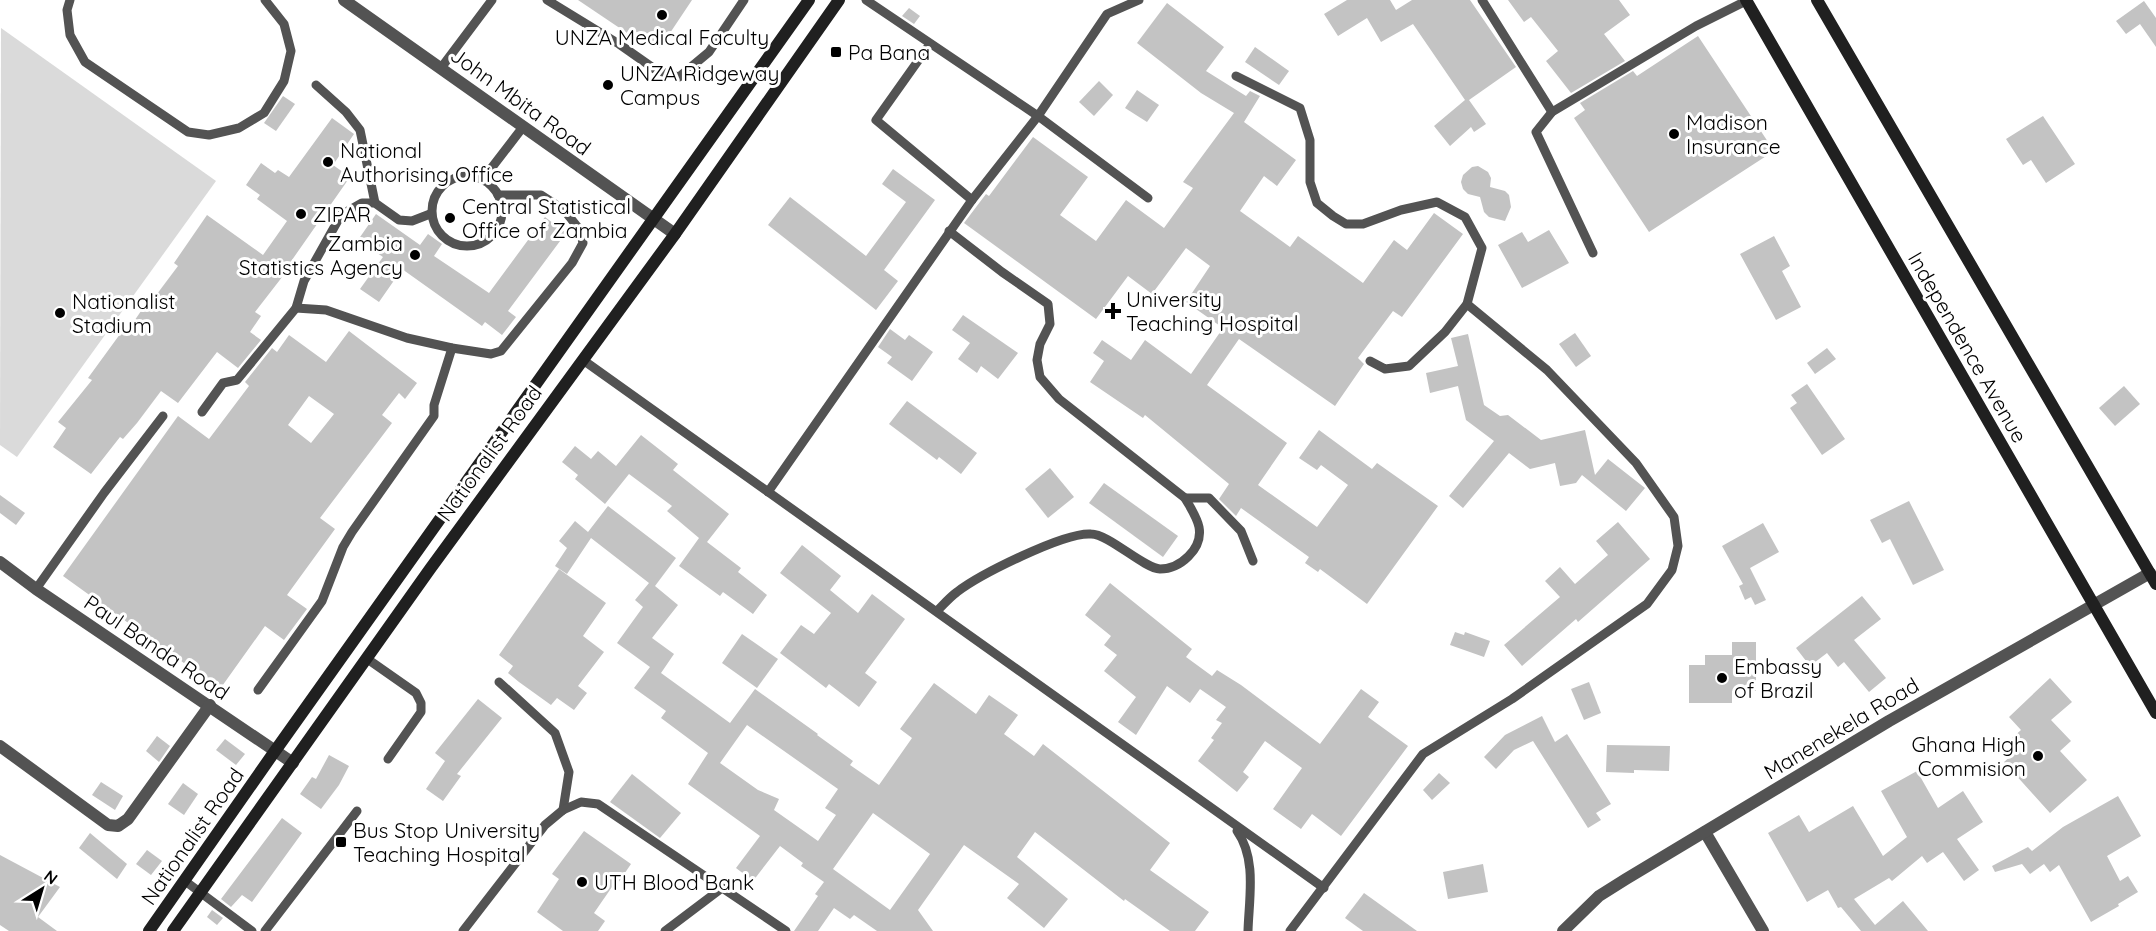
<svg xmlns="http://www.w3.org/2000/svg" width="2156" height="931" viewBox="0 0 2156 931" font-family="Quicksand,sans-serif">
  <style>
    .green { fill: #dadada }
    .building { fill: #c3c3c3; fill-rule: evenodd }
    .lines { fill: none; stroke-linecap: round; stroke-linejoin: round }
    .service { stroke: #535353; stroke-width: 9 }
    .minor { stroke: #535353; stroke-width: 12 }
    .secondary { stroke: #202020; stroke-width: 12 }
    .poi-dot { fill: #000; stroke: #fff; stroke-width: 2 }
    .labels { text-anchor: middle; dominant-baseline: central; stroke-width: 6; stroke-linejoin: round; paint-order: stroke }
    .poi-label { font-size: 21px; fill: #000; stroke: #fff; text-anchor: start }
    .street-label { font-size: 21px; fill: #000; stroke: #fff }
  </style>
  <rect width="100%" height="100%" fill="#fff"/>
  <path class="green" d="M1,28L216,181L17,457L0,445Z"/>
  <g class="building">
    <path d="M578,0H692L660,48L630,28L627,33Z"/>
    <path d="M1347,0H1390L1396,10L1412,0H1470L1516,67L1469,100L1486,124L1474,132L1471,127L1450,146L1434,126L1465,100L1413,24L1381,42L1367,18L1338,36L1324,14Z"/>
    <path d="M1508,0H1619L1630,15L1604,34L1625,61L1571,93L1546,61L1558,51L1531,17L1524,22Z"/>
    <path d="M2144,1L2156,18V47L2140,24L2126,34L2116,21Z"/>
    <path d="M1167,3L1224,47L1206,71L1246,96L1250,91L1260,96L1244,122L1296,160L1277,186L1264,176L1240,211L1290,247L1298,236L1363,283L1394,240L1407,250L1434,213L1463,234L1402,317L1393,311L1358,358L1364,364L1335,406L1239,339L1207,385L1287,443L1258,485L1317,527L1348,485L1321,465L1317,470L1299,458L1319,430L1372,469L1377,463L1438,506L1367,604L1320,569L1318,572L1305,563L1309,557L1241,508L1236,516L1219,499L1229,484L1145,415L1143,418L1090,382L1104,361L1093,353L1102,340L1131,360L1145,340L1191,374L1223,328L1186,302L1210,266L1186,248L1152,294L1128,276L1096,319L964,223L986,194L989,196L1033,137L1088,177L1060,215L1096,241L1126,200L1164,228L1193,188L1183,182L1234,113L1201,93L1137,43Z"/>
    <path d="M909,8L920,16L914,24L902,16Z"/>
    <path d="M1698,36L1774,151L1649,232L1574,118L1585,110L1580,103L1633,71L1637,76Z"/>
    <path d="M1255,47L1289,71L1279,85L1245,62Z"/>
    <path d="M1099,81L1113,95L1094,116L1079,102Z"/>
    <path d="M1137,90L1159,105L1147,122L1125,108Z"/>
    <path d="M283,96L295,104L276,131L264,123Z"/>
    <path d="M2043,116L2075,164L2046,183L2031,160L2023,165L2006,139Z"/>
    <path d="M332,118L354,134L333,165L350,177L285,270L286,272L255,312L261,316L250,332L261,340L238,368L217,352L178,403L161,391L137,423L123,439L120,437L91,474L53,447L66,428L58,422L92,380L88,378L123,330L126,333L154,292L157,294L178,266L174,263L207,215L263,255L287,221L257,199L260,195L246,185L261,163L275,173L278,170L289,177Z"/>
    <path d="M1478,166L1488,172L1491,178L1490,187L1505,191L1509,195L1511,207L1505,221L1489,217L1484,212L1480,197L1468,194L1463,189L1461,182L1463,175L1472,167Z"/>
    <path d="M893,169L935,200L884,270L898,281L876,310L768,225L790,197L866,256L906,202L882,184Z"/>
    <path d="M376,214L420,245L428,234L442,244L434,256L489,293L545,217L566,233L508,311L516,317L502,335L485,322L482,326L402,269L379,302L360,289L383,257L358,240Z"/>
    <path d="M1549,230L1569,263L1522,288L1498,245L1522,232L1528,242Z"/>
    <path d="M1774,236L1790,266L1782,271L1801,307L1776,320L1740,254Z"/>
    <path d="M963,315L1018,353L998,379L981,366L977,373L958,359L970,343L952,330Z"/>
    <path d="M890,329L905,340L909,335L933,352L912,381L887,363L892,357L878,347Z"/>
    <path d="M349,331L417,383L405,399L399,393L382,415L392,423L320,518L335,529L287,595L307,609L284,640L265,626L220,689L63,576L178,416L209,439L249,386L245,382L272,348L277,352L289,335L326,362ZM309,396L334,414L311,443L288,425Z"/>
    <path d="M1575,333L1591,356L1576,367L1559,344Z"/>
    <path d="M1468,334L1484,405L1500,416L1508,415L1541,440L1585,430L1595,475L1608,459L1645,488L1626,511L1582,475L1576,483L1560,486L1555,463L1530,469L1509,453L1463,508L1449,496L1494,441L1466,420L1458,386L1430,393L1426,373L1458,366L1451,338Z"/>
    <path d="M1827,348L1836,359L1815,374L1807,363Z"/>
    <path d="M1807,384L1845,439L1822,455L1790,408L1797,403L1791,395Z"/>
    <path d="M2124,386L2140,404L2115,426L2099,408Z"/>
    <path d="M907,401L977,453L961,474L939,457L937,460L889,424Z"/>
    <path d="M641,435L678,464L673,470L729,514L707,542L741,568L738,572L767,595L753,614L723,592L720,596L679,566L699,538L667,511L672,506L629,474L605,504L575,479L578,475L562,462L575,446L591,459L598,451L616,466Z"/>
    <path d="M1050,468L1074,497L1048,518L1025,489Z"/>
    <path d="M1104,483L1178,536L1163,557L1089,503Z"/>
    <path d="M0,495L25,513L16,525L0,513Z"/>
    <path d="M1909,501L1944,570L1913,585L1890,539L1882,543L1870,520Z"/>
    <path d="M608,506L676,558L655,586L678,605L652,638L674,654L661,673L730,723L755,689L818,734L817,735L853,761L850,765L879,785L912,738L900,729L934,683L976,714L989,695L1018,715L1004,734L1034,756L1043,744L1170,843L1150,870L1209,912L1195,931H1170L1125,899L1124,901L1035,832L1017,857L1068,899L1044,928L1007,898L1019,884L964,845L918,910L933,931H877L854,915L850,919L834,908L818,931H794L818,896L815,894L824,882L801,866L803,863L780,846L753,881L736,868L760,836L688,784L708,753L661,718L666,711L634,688L650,667L617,643L643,607L635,600L649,583L591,538L567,574L555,566L567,548L559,541L575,521L588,532ZM747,725L838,789L825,808L836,815L818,841L774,810L779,799L758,790L720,763ZM873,813L930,854L890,910L833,869Z"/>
    <path d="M1618,522L1650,559L1578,622L1576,619L1522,666L1504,645L1560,597L1545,581L1560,567L1575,584L1608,555L1596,541Z"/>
    <path d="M1763,523L1779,552L1750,568L1766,600L1755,605L1751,597L1745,600L1739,586L1743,584L1722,546Z"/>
    <path d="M802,545L841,576L830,590L858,613L872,594L905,619L865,673L877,682L859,707L829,684L826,688L780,653L801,625L814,634L831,613L780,573Z"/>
    <path d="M559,569L606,603L583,636L604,652L578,686L587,693L574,710L557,698L551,705L519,682L508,673L513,666L499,655Z"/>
    <path d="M1110,583L1192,649L1186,657L1212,676L1217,670L1241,685L1320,744L1361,689L1379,702L1368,717L1408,746L1341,836L1312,814L1301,829L1273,809L1302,768L1265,741L1243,772L1249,777L1237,792L1198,761L1214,740L1211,738L1222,723L1216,720L1226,707L1200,689L1190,703L1167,686L1136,735L1118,722L1136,697L1104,671L1117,655L1104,645L1111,636L1085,615Z"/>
    <path d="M1862,596L1881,619L1854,640L1886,678L1869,692L1844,662L1838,667L1827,653L1810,666L1796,648Z"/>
    <path d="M1455,632L1464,635L1465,632L1490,641L1484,657L1450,645Z"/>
    <path d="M742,634L778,659L757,688L722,663Z"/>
    <path d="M1732,642H1756V691H1732V703H1689V665H1705V655H1732Z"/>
    <path d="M2050,678L2072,702L2051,720L2071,741L2060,751L2087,780L2050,813L2004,762L2019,749L2011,739L2021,730L2009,717Z"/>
    <path d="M1589,682L1601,713L1584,720L1571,689Z"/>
    <path d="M478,699L502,718L457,774L461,776L443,801L426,789L445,761L435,753Z"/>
    <path d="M1542,716L1555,742L1567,734L1611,804L1596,813L1601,820L1588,828L1533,741L1514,750L1496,769L1484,757L1505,735Z"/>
    <path d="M157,736L170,746L159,762L146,751Z"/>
    <path d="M225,739L245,754L236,765L216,750Z"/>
    <path d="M1607,745L1670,746L1669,771L1634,770V773L1606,772Z"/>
    <path d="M329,755L349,766L339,785L321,809L300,794L312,777L316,779Z"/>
    <path d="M1917,771L1938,808L1963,791L1983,822L1957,839L1979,870L1964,881L1943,852L1927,863L1922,856L1892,881L1889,878L1854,899L1875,925L1903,901L1928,931H1861L1841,907L1838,908L1828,890L1807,902L1768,833L1799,815L1809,832L1853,806L1883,856L1907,837L1881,791Z"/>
    <path d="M1439,773L1450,783L1432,800L1423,790Z"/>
    <path d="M632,774L681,813L660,838L610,802Z"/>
    <path d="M101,782L123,796L115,810L92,795Z"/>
    <path d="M183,783L198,794L184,815L168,804Z"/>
    <path d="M2118,796L2141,836L2107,856L2120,881L2128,876L2138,892L2118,904L2119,906L2091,922L2059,865L2050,872L2044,864L2030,874L2022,864L1995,872L1992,866L2028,847L2032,851L2063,827Z"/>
    <path d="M282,818L302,833L252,902L242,895L231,907L221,899Z"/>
    <path d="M584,831L631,864L616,886L614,884L594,913L605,921L598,931H563L537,912L559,879L552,874Z"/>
    <path d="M90,833L127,864L117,879L79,848Z"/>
    <path d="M147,850L162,861L151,875L136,864Z"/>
    <path d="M0,855L60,887L38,917L57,931H9L0,925Z"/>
    <path d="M1483,864L1488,892L1448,899L1443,872Z"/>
    <path d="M1364,893L1417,931H1363L1345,918Z"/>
    <path d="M212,910L223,918L217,925L207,917Z"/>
  </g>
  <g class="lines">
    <g class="service">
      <path d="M70,0L67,10L70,35L85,62L188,132L209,135L239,128L264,113L284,81L291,51L284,24L265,0"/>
      <path d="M547,0L619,44L656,70L679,77L709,52L744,0"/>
      <path d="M866,0L1038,116L1148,198"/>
      <path d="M1482,0L1552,112"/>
      <path d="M930,44L876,120L972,200"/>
      <path d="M441,68L492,0"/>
      <path d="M1236,76L1300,108L1310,140V182L1317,203L1333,216L1346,224H1363L1401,210L1437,202L1465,217L1482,248L1467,304L1445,332L1409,366L1385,369L1370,361"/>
      <path d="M316,85L346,112L360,130L375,203"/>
      <circle cx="467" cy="211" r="35"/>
      <path d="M483,179L523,127"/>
      <path d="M1593,253L1536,132L1552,112L1696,26L1746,1"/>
      <path d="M296,308L326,310L407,338L452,348L491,354L501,351L572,263L583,243L580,230L564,210L541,195H498"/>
      <path d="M583,360L1324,888"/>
      <path d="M202,412L223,383L237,380L296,308L304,281L341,215L362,203H375L399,220L412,221L430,214"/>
      <path d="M768,492L972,200L1038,116L1107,14L1139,0"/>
      <path d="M1185,498H1209L1241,531L1253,561"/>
      <path d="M36,589L104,493L163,416"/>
      <path d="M937,611C943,605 950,597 957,592C979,575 1064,532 1091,534C1109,534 1143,568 1160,569C1180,569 1203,549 1199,527C1197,517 1190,507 1185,498L1059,399L1040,377L1037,360L1040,344L1050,324L1048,304L1002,272L949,231"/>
      <path d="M366,658L416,693L421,703V712L388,759"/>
      <path d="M499,682L555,733L569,772L563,810"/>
      <path d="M258,690L322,601L343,547L352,532L434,416V405L452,348"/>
      <path d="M1237,831C1257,859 1249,898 1248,931"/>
      <path d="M185,881L252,931"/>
      <path d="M265,931L357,811"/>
      <path d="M463,931L545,825L563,810L581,802L598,804L786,931"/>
      <path d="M665,931L722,888"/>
      <path d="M1290,931L1423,754L1512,699L1647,604L1672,570L1678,546L1674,517L1636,463L1547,370L1467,304"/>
    </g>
    <g class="minor">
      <path d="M344,0L675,234"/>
      <path d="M0,562L36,589L293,763"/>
      <path d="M0,746L108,825L118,826L128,819L210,705"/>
      <path d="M1705,832L1763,931"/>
      <path d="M1563,931L1599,896L1626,879L1889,721L2150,573"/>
    </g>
    <g class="secondary">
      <path d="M1746,0L2156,713"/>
      <path d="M1817,0L2156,584"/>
      <path d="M149,931L275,751L809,0"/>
      <path d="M173,931L430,569L675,234L839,0"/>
    </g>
  </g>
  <g class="poi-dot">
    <circle cx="662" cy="15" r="6"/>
    <rect x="830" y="46" width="12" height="12" rx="3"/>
    <circle cx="608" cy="85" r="6"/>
    <circle cx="1674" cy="134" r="6"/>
    <circle cx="328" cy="162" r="6"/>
    <circle cx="301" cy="214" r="6"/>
    <circle cx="450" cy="218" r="6"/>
    <circle cx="415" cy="255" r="6"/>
    <path d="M1110 302h6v6h6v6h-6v6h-6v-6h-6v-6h6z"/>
    <circle cx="60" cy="313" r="6"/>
    <circle cx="1722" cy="678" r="6"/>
    <circle cx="2038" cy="756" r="6"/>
    <rect x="335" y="836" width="12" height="12" rx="3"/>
    <circle cx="582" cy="882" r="6"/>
  </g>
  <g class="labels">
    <g class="poi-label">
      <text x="662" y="37" text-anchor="middle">UNZA Medical Faculty</text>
      <text x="848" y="52">Pa Bana</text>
      <text x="620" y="73">UNZA Ridgeway<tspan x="620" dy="24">Campus</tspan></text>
      <text x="1686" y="122">Madison<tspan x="1686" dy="24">Insurance</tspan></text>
      <text x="340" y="150">National<tspan x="340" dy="24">Authorising Office</tspan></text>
      <text x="462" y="206">Central Statistical<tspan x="462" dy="24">Office of Zambia</tspan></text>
      <text x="313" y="214">ZIPAR</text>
      <text x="403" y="243" text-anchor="end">Zambia<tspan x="403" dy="24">Statistics Agency</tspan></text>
      <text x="1126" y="299">University<tspan x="1126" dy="24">Teaching Hospital</tspan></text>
      <text x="72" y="301">Nationalist<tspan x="72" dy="24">Stadium</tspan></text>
      <text x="1734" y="666">Embassy<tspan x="1734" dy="24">of Brazil</tspan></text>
      <text x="2026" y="744" text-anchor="end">Ghana High<tspan x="2026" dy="24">Commision</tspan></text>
      <text x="353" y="830">Bus Stop University<tspan x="353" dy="24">Teaching Hospital</tspan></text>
      <text x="594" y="882">UTH Blood Bank</text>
    </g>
    <g class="street-label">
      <text transform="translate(521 101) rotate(36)">John Mbita Road</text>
      <text transform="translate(1968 347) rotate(60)">Independence Avenue</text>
      <text transform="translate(489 453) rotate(-54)">Nationalist Road</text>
      <text transform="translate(157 647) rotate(34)">Paul Banda Road</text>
      <text transform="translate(1841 728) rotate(-31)">Manenekela Road</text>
      <text transform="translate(192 836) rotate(-55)">Nationalist Road</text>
    </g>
  </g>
  <g transform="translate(42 889) rotate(37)" stroke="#ffffff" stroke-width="4.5" paint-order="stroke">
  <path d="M0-4.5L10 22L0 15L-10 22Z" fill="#000000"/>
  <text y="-9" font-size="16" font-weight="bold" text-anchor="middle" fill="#000000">N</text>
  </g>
</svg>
